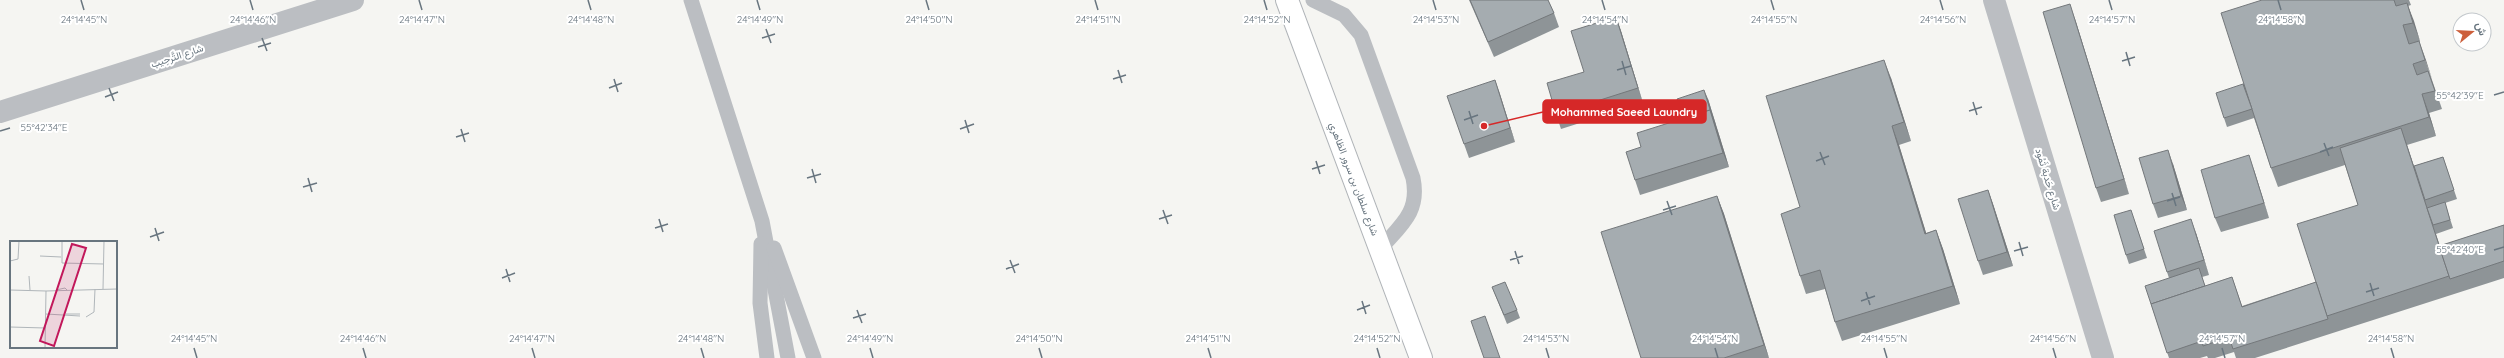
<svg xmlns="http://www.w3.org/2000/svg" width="2504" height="358" viewBox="0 0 2504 358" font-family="Quicksand,Vazirmatn,sans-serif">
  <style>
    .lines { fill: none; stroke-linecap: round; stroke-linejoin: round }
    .secondary-casing { stroke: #b0b4b8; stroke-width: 24 }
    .lane { stroke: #bbbec2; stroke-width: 15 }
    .street { stroke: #bbbec2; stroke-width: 22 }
    .secondary { stroke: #fff; stroke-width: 22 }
    .wall { fill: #8e9497 }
    .shaded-wall { fill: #74787b }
    .building { fill: #a5acb0; stroke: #74787b }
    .ticks { fill: none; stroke: #68757f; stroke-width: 1.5 }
    .labels { text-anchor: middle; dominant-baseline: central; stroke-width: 4; stroke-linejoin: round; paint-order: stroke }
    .street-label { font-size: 10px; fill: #68757f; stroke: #fff }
    .inset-road { fill: none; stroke: #b0b6ba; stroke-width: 1 }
    .view { fill: #c2185b; fill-opacity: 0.15; stroke: #c2185b; stroke-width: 2 }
    .inset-edge { fill: none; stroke: #68757f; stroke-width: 2 }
    .ticks-label { font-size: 10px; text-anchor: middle; fill: #68757f; stroke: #fff; stroke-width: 4; stroke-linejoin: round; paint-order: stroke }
    .leader { fill: none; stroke: #d62828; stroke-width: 1.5 }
    .callout-dot { fill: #d62828; stroke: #fff; stroke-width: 1.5 }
    .callout { fill: #d62828; stroke: #d62828; stroke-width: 1.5 }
    .callout-label { font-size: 11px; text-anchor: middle; font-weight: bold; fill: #fff }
  </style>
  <rect width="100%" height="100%" fill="#f5f5f2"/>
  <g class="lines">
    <g class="secondary-casing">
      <path id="secondary" d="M1287,0L1421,358"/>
    </g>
    <g class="lane">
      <path d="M691,0L762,221L788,358"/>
      <path d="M1313,0L1344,15L1361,35L1413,178C1420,212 1401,225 1380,249"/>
      <path d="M761,244L760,303L767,358"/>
      <path d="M774,248L814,358"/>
    </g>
    <g class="street">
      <path d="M1994,0L2103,358"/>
      <path d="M0,112L353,0"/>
    </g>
    <use href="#secondary" class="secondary"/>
  </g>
  <g class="wall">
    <path d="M1469,0H1548L1554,13L1559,27L1494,57Z"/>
    <path d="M2262,0H2409L2411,5L2408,6L2420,41L2419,42L2442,109L2429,113L2436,136L2407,145L2414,166L2443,157L2457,199L2445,203L2453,228L2436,234L2440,246L2504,225V278L2255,358H2236L2234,352L2215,358H2208L2207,356L2200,358H2169L2151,304L2169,278L2167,272L2196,233L2209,275L2202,277L2205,286L2232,277L2242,306L2316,282L2358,205L2345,165L2278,187L2271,168L2254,118L2227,127L2224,118L2243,84Z"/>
    <path d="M1616,17L1621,31L1643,103L1561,129L1556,114L1584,72Z"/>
    <path d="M2075,19L2129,194L2101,202L2096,188Z"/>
    <path d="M1891,78L1911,141L1899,145L1926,233L1936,230L1943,249L1960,304L1842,341L1835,322L1825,289L1806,294L1800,276V207Z"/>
    <path d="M1495,80L1515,142L1469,158L1464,144Z"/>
    <path d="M1708,99L1729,167L1640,195L1635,180L1683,118Z"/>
    <path d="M2173,164L2187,210L2158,218L2153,204Z"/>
    <path d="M2254,170L2269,218L2221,232L2215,218Z"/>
    <path d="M1988,190L1993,204L2013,266L1983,275L1978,261Z"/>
    <path d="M1717,196L1724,214L1769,358H1641Z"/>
    <path d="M2134,219L2147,258L2129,264L2126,255Z"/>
    <path d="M1492,287L1517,310L1520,318L1507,324Z"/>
  </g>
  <g class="shaded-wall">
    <path d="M2407,3L2414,21L2420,41L2413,23Z"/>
    <path d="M2070,4L2075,19L2129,194L2124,179Z"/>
    <path d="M1616,17L1621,31L1643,103L1638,88Z"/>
    <path d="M2419,41L2426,60L2432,79L2425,60Z"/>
    <path d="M1884,60L1891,78L1911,141L1904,122Z"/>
    <path d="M1495,80L1500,94L1515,142L1510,128Z"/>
    <path d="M1704,90L1708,99L1729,167L1723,153Z"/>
    <path d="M2422,94L2429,113L2436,136L2429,117Z"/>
    <path d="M1892,126L1899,145L1932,252L1925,234Z"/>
    <path d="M2401,128L2407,145L2450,279Z"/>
    <path d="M2168,150L2173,164L2187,210L2181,196Z"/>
    <path d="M2249,155L2254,170L2269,218L2264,203Z"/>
    <path d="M1988,190L1993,204L2013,266L2007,252Z"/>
    <path d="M1717,196L1724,214L1769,358L1764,345Z"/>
    <path d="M2191,219L2196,233L2209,275L2204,260Z"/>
    <path d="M1936,230L1943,249L1960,304L1953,286Z"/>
  </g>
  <g class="building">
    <path d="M1470,0H1548L1554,13L1488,42Z"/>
    <path d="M2262,0H2394L2396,6L2407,3L2413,23L2403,25L2409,44L2419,41L2425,60L2413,64L2417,75L2428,71L2435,91L2422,94L2429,117L2271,168L2221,13Z"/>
    <path d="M2070,4L2124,179L2096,188L2043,12Z"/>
    <path d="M1616,17L1638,88L1556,114L1547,83L1584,72L1571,31Z"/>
    <path d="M1884,60L1904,122L1892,126L1925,234L1936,230L1953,286L1835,322L1820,270L1800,276L1781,214L1800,207L1766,96Z"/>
    <path d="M1495,80L1510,128L1464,144L1447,96Z"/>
    <path d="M2243,84L2252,109L2224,118L2216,93Z"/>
    <path d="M1704,90L1712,116L1710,110L1683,118L1677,99Z"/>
    <path d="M1710,110L1723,153L1635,180L1626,152L1641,147L1637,133Z"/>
    <path d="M2401,128L2449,276L2327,316L2297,224L2358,205L2340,148Z"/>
    <path d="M2168,150L2181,196L2153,204L2139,158Z"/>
    <path d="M2249,155L2264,203L2215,218L2201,170Z"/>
    <path d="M2443,157L2454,190L2425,200L2414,166Z"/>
    <path d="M1988,190L2007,252L1978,261L1958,199Z"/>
    <path d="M1717,196L1764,345L1724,358H1641L1601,232Z"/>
    <path d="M2445,202L2450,220L2433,225L2427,208Z"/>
    <path d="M2131,210L2144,249L2126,255L2114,215Z"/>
    <path d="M2191,219L2204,260L2167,272L2154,231Z"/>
    <path d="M2504,225V261L2450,279L2439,246Z"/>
    <path d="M2199,268L2205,286L2151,304L2145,286Z"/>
    <path d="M2232,277L2242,307L2316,282L2328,319L2233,349L2229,337L2203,346L2202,341L2167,353L2151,304Z"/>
    <path d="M1505,282L1517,310L1504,315L1492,287Z"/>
    <path d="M1485,316L1500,358H1484L1471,321Z"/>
  </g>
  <path class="ticks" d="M81,0L84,10M250,0L253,10M419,0L422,10M588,0L591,10M757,0L760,10M926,0L929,10M1095,0L1098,10M1264,0L1267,10M1433,0L1436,10M1602,0L1605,10M1771,0L1774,10M1940,0L1943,10M2109,0L2112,10M2278,0L2281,10M766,29L771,43M262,38L267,51M762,38L775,34M258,47L271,43M2126,52L2130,66M1622,61L1626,75M2122,61L2135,57M1118,70L1122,83M1617,70L1631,66M614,79L618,92M1113,79L1126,75M109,88L114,101M609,88L622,83M2494,95L2504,92M105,97L118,92M1973,102L1977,115M1469,111L1473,124M1969,111L1982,107M965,120L969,133M1464,120L1478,115M461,129L465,142M960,129L974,124M0,131L10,128M456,137L469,133M2324,143L2329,156M1820,152L1825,165M2320,152L2333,147M1316,161L1320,174M1816,161L1829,156M812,169L816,183M1312,169L1325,165M308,178L312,192M807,178L821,174M303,187L317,183M2172,193L2176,206M1667,201L1672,215M2167,201L2180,197M1163,210L1168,224M1663,210L1676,206M659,219L663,232M1159,219L1172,215M155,228L159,241M655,228L668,224M150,237L164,232M2019,242L2023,256M2494,250L2504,247M1515,251L1519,264M2014,251L2028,247M1010,260L1015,273M1510,260L1523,256M506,269L510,282M1006,269L1019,264M502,278L515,273M2370,283L2374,296M1866,292L1870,305M2366,292L2379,288M1362,301L1366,314M1861,301L1875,296M857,310L862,323M1357,310L1370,305M853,318L866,314M194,348L197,358M363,348L366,358M532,348L535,358M701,348L704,358M870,348L873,358M1039,348L1042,358M1208,348L1211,358M1377,348L1380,358M1546,348L1549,358M1715,348L1718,358M1884,348L1887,358M2053,348L2056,358M2222,348L2225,358M2391,348L2394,358"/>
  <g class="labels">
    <g class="street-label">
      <text transform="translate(177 56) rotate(-18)">شارع التَّرحِيب</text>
      <text transform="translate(1354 179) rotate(69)">شارع سلطان بن سرور الظاهري</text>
      <text transform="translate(2048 179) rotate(73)">شارع حَدبة ثَمُود</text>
    </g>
  </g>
  <g transform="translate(10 241)">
    <rect width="107" height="107" fill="#f5f5f2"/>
    <path class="inset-road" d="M52,0V22L94,23M30,15L51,16M0,20L8,18L9,0M19,35L20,49M93,48L94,0M0,49L36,50L107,48M46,49L55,47L57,49M36,73L70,75M56,73H70M76,76L84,71L85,48M0,86L35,87M35,107L36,50"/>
    <path class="view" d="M62,3L76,7L44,105L30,100Z"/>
    <rect width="107" height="107" class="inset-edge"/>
  </g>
  <g class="ticks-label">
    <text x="84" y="23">24°14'45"N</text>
    <text x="253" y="23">24°14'46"N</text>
    <text x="422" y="23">24°14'47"N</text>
    <text x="591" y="23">24°14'48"N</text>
    <text x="760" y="23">24°14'49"N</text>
    <text x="929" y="23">24°14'50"N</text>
    <text x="1098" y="23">24°14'51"N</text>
    <text x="1267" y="23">24°14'52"N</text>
    <text x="1436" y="23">24°14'53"N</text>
    <text x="1605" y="23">24°14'54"N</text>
    <text x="1774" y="23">24°14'55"N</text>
    <text x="1943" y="23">24°14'56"N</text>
    <text x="2112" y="23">24°14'57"N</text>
    <text x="2281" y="23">24°14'58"N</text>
    <text x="2460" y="99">55°42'39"E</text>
    <text x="44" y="131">55°42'34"E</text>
    <text x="2460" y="253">55°42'40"E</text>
    <text x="194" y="342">24°14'45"N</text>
    <text x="363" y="342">24°14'46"N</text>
    <text x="532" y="342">24°14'47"N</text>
    <text x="701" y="342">24°14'48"N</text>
    <text x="870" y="342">24°14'49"N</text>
    <text x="1039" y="342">24°14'50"N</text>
    <text x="1208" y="342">24°14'51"N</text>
    <text x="1377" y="342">24°14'52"N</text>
    <text x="1546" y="342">24°14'53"N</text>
    <text x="1715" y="342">24°14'54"N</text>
    <text x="1884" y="342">24°14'55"N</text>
    <text x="2053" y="342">24°14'56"N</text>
    <text x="2222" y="342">24°14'57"N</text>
    <text x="2391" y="342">24°14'58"N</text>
  </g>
  <path class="leader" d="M1484 126L1543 112"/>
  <circle class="callout-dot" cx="1484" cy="126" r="4"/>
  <rect class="callout" x="1543" y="100" width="163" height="23" rx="4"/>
  <g class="callout-label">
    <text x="1624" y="116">Mohammed Saeed Laundry</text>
  </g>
  <g transform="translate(2472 32) rotate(72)"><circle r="19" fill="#ffffff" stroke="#c3c8cc"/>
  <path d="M0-3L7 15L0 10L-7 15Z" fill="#cc5f3b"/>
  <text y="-6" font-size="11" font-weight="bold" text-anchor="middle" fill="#68757f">ش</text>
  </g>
</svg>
